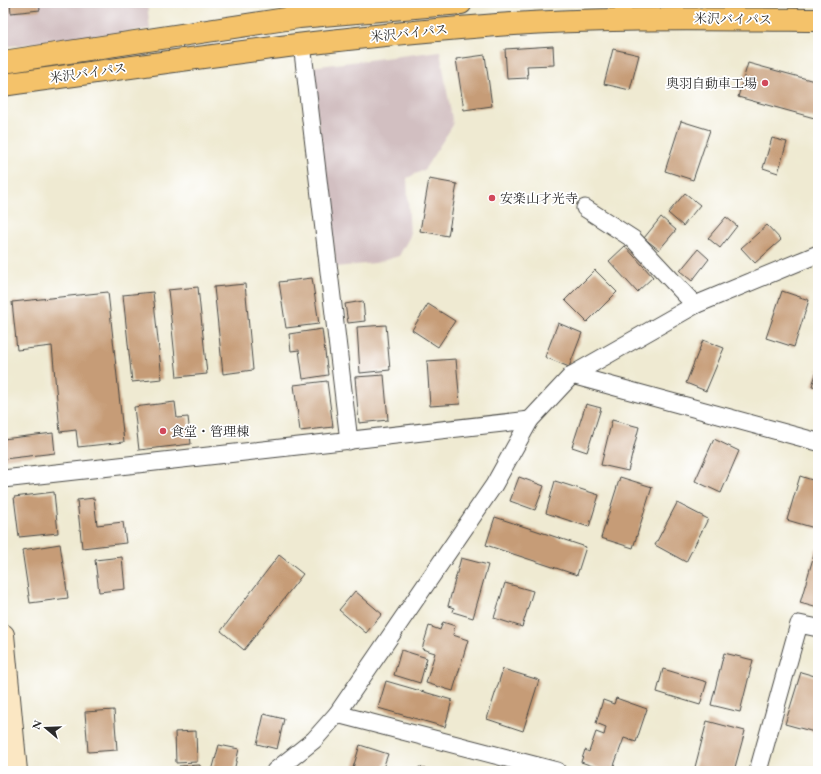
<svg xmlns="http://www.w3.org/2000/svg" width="821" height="774" viewBox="0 0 821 774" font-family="'EB Garamond','Noto Serif JP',serif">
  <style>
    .industrial { fill: #d2bfc1 }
    .building { fill: #c69c77 }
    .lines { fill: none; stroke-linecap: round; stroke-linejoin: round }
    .street-casing { stroke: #484844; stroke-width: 19 }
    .secondary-casing { stroke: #484844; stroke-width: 24 }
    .highway-casing { stroke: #484844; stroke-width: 24 }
    .street { stroke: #fff; stroke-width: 17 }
    .secondary { stroke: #fbe7c3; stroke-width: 22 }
    .highway { stroke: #f4c26a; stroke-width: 22 }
    .poi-dot { fill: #d1495b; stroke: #fff; stroke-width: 1.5 }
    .labels { text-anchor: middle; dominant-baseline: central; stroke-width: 3.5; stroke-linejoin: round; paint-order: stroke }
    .street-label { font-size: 13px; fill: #2b2b2b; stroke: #fff }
    .poi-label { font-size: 13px; fill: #2b2b2b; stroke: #fff; text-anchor: start }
  </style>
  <rect width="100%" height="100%" fill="#fff"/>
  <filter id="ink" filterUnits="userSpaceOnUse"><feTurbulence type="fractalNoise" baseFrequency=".025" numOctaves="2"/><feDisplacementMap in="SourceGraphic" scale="8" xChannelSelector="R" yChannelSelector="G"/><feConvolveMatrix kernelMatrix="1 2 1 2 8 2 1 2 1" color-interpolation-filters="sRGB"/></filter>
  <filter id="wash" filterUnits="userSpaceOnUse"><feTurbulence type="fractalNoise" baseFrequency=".012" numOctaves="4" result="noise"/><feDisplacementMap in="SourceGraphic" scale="16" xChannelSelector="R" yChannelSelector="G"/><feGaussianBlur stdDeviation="0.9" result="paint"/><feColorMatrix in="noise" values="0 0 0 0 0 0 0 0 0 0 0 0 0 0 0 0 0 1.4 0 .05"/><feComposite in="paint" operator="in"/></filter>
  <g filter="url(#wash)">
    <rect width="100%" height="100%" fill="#efead2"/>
    <g class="industrial">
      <path d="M3,3H147L150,29L3,47Z"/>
      <path d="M440,51L453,125L424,170L407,178L410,236L399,256L375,263L336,267L311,67Z"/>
    </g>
    <g id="blocks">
      <g class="building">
        <path d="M10,3H39L40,10L11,13Z"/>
        <path d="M553,46L554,65L527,66L528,78L507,79L505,49Z"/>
        <path d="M613,49L639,55L630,90L604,84Z"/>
        <path d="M485,55L492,106L464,110L456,59Z"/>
        <path d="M748,63L818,82V119L738,97Z"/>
        <path d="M681,121L710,130L693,180L665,171Z"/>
        <path d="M772,138L787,142L778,173L763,168Z"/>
        <path d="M429,179L457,184L448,236L420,231Z"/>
        <path d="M685,193L700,205L683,226L668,213Z"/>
        <path d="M661,217L676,230L659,250L644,238Z"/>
        <path d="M726,217L737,226L720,248L708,238Z"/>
        <path d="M767,225L781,240L755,263L741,248Z"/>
        <path d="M625,246L653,277L637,292L609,261Z"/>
        <path d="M698,249L709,259L692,281L680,271Z"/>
        <path d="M595,270L617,292L587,322L565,300Z"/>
        <path d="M312,278L319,324L286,328L279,282Z"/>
        <path d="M245,284L253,370L223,374L214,287Z"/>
        <path d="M198,287L207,374L177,377L168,290Z"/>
        <path d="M782,291L809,300L794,347L766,338Z"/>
        <path d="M108,292L124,442L78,447L76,430L60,432L52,346L17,350L12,302Z"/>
        <path d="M153,292L162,379L132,382L123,295Z"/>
        <path d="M363,301L365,321L348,323L345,304Z"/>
        <path d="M428,304L455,321L438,347L412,330Z"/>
        <path d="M558,323L582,333L569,367L545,357Z"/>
        <path d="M386,325L390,370L360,373L357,327Z"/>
        <path d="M322,329L328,375L303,379L299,350L291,351L289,334Z"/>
        <path d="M703,340L724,348L706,391L686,383Z"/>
        <path d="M456,359L460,404L430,406L427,361Z"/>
        <path d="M818,368V387L812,386Z"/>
        <path d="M384,375L388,420L359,423L355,377Z"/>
        <path d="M327,381L333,427L300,431L294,385Z"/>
        <path d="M175,402L177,418L188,417L191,444L139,450L134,407Z"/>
        <path d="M586,404L601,408L587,452L572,447Z"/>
        <path d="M612,420L639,427L628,471L601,465Z"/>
        <path d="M53,433L55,453L4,459L3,439Z"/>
        <path d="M714,439L739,451L721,493L695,481Z"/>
        <path d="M800,476L818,482V529L787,520Z"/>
        <path d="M519,477L544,486L535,510L510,501Z"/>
        <path d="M620,477L652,487L633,548L601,538Z"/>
        <path d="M555,481L599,495L589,527L546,513Z"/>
        <path d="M54,492L58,533L19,537L14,497Z"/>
        <path d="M94,498L97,525L123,522L126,543L82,548L77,500Z"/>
        <path d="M677,503L708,519L686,562L655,545Z"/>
        <path d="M495,517L586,547L577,575L486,545Z"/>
        <path d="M60,544L68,598L30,603L22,550Z"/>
        <path d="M816,548L818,549V608L800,603Z"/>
        <path d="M279,555L303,574L244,650L221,631Z"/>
        <path d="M122,557L125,589L99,592L95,560Z"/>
        <path d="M461,558L488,565L473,618L453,612L454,608L448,606Z"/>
        <path d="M505,583L533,591L522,627L494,618Z"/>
        <path d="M355,591L382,614L366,633L339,610Z"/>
        <path d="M443,622L455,626L453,635L468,640L453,691L426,683L435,653L422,649L429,626L440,630Z"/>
        <path d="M401,650L427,658L420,683L394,675Z"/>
        <path d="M724,653L753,660L740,712L711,705Z"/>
        <path d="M503,669L539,680L523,731L487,719Z"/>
        <path d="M663,669L707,682L700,705L657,692Z"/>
        <path d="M801,672L818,677V733L785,724Z"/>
        <path d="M386,681L452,700L445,727L378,708Z"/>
        <path d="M616,698L647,709L636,742L624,738L612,771H607L581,762L585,750L589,752L596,732L604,735L606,727L596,723L603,700L614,704Z"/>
        <path d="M114,710L117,750L88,752L85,712Z"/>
        <path d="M264,714L284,719L277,749L257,744Z"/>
        <path d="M707,721L745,731L734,771H694Z"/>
        <path d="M196,731L197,762L176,763L175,732Z"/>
        <path d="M219,745L239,749L234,771H212Z"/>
        <path d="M360,745L388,754L382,771H352Z"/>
        <path d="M200,765V771H179V766Z"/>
        <path d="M419,767L432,771H418Z"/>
        <path d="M133,768V771H117V770Z"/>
      </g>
    </g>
  </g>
  <g filter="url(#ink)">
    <use href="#blocks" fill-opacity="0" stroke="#484844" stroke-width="1"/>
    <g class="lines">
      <g class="street-casing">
        <g id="street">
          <path d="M302,44L349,441"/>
          <path d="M585,208L633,239L695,305"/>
          <path d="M572,375L818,442"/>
          <path d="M3,479L530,420"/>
          <path d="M337,714L557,771"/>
          <path d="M275,771L314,740L337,714L494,485L530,420L572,375L695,305L818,254"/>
          <path d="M758,771L799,624L818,628"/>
        </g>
      </g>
      <g class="secondary-casing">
        <path id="secondary" d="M3,635L16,771"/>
      </g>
      <g class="highway-casing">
        <g id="highway">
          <path d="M3,62L299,17L461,3"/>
          <path d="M3,85C163,63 324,38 485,26C596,17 707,19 818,20"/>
        </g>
      </g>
      <use href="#street" class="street"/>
      <use href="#secondary" class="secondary"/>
      <use href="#highway" class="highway"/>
    </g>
  </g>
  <g class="poi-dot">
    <circle cx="765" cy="83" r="4"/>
    <circle cx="492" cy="198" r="4"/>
    <circle cx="163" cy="431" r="4"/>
  </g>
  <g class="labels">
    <g class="street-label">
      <text transform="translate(733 19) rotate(1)">米沢バイパス</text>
      <text transform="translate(409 33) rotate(-6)">米沢バイパス</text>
      <text transform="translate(88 73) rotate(-8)">米沢バイパス</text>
    </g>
    <g class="poi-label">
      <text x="757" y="83" text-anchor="end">奥羽自動車工場</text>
      <text x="500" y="198">安楽山才光寺</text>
      <text x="171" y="431">食堂・管理棟</text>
    </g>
  </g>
  <rect width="821" height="774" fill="none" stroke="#fff" stroke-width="16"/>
  <g transform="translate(46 728) rotate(289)" stroke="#ffffff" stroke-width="3" paint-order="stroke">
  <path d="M0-3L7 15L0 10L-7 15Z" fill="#2b2b2b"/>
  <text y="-6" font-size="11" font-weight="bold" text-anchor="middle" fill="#2b2b2b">N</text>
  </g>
</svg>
